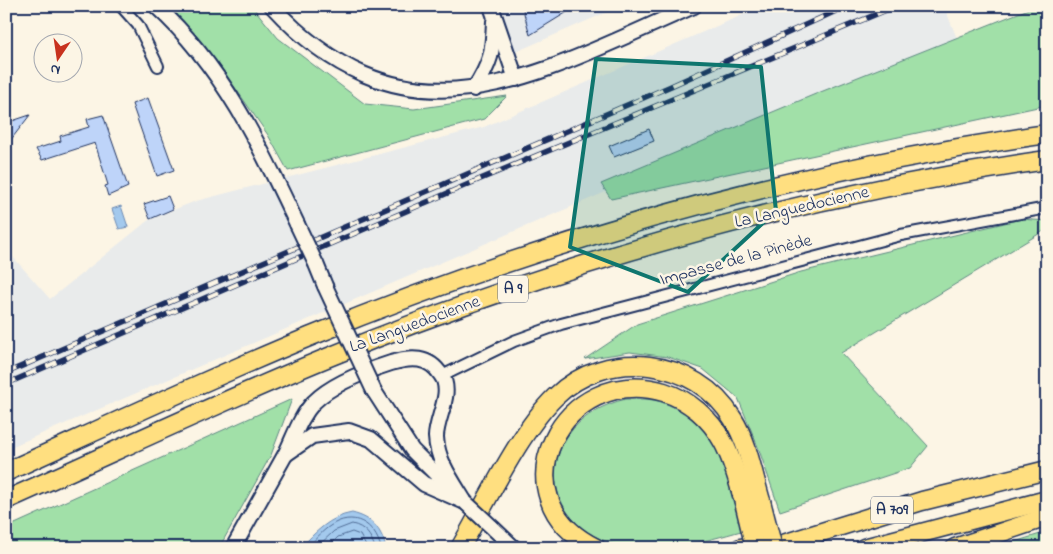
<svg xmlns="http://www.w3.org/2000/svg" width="1053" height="554" viewBox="0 0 1053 554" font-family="'Indie Flower',sans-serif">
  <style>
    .built { fill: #e9ebeb }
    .green { fill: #a1e0a8; stroke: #5e8883 }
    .water { fill: #a3c9ed; stroke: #6d8bb4 }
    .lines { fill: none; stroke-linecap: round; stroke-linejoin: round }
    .shore { stroke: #516d97; stroke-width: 1 }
    .building { fill: #bed4f9; stroke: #1b2f5e }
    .street-casing { stroke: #1b2f5e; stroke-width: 14 }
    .secondary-casing { stroke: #1b2f5e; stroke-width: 18 }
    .highway-casing { stroke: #1b2f5e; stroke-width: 21 }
    .street { stroke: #fcf5e5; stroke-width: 10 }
    .secondary { stroke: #fcf5e5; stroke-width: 14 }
    .highway { stroke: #ffdf80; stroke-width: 18 }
    .rail-casing { stroke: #1b2f5e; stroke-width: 5.5 }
    .rail { stroke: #fcf5e5; stroke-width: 4; stroke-dasharray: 11; stroke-linecap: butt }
    .secondary-bridge-casing { stroke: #1b2f5e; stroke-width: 18; stroke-linecap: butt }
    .highway-bridge-casing { stroke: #1b2f5e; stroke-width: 21; stroke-linecap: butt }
    .secondary-bridge { stroke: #fcf5e5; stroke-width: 14 }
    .highway-bridge { stroke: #ffdf80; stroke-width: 18 }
    .marked { fill: #0f766e; fill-opacity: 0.2; stroke: #0f766e; stroke-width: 4; stroke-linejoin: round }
    .labels { text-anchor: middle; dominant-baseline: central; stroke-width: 5; stroke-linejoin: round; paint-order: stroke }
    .shield { fill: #fcf5e5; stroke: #5e6a86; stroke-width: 1 }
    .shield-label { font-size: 16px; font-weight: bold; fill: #1b2f5e }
    .street-label { font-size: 18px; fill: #1b2f5e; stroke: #fcf5e5 }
  </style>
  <rect width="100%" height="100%" fill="#fcf5e5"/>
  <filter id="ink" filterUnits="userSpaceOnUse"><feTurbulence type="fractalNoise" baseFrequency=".02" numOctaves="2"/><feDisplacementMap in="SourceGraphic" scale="10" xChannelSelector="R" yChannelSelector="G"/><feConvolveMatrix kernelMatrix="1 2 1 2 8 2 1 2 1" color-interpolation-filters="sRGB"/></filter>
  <g filter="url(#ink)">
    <g class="built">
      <path d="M502,6H621L513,53Z"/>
      <path d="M763,6H944L958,41L6,449V249L50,299L150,219L196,201L484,127Z"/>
    </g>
    <g class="green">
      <path d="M168,6H252L278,38L365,104L414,109L507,96L484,119L288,171L268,135L220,66Z"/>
      <path d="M1036,6H1047V105L611,199L601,184L818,93Z"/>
      <path d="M1021,219L1047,221V229L841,353L928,446L910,468L780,511L758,447L738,398L703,369L668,357L630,352L585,359L637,324L801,272Z"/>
      <path d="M292,399L271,455L219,548H6V528Z"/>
      <path d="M626,399C638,399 652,398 664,403C691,413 718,439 727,467C733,487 736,510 741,531C705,541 662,554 625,547C532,528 532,421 626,399Z"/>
      <path d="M1047,532V548H994Z"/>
    </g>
    <g class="water">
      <path d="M121,206L128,227L119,229L112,209Z"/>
      <path d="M352,513C372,518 381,528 386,548H300C316,532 329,517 352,513Z"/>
    </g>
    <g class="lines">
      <g class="shore">
        <path d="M307,548C314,541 322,531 330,526C353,510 375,523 381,548"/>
        <path d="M316,548L334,531L352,524C365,527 371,535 375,548"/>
        <path d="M327,548L338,537L352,532L360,535L367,548"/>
      </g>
    </g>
    <g class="building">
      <path d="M522,6H577L530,35Z"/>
      <path d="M148,98L174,170L157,176L132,104Z"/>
      <path d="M30,115L6,146V123Z"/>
      <path d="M103,115L128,187L108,196L105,186L108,185L95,143L42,160L36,149L61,141L60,136L89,127L87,119Z"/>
      <path d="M649,129L654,141L614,157L609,146Z"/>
      <path d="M168,196L173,209L150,219L144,204Z"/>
    </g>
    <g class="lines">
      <g class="street-casing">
        <g id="street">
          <path d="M121,6L138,25L158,66"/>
          <path d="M442,376L514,341L561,324L901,235L1047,208"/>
        </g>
      </g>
      <g class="secondary-casing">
        <g id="secondary">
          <path d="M156,6C222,66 260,145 297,224"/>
          <path d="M272,6C410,156 541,72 694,6"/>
          <path d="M491,6L516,79"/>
          <path d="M474,89C491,63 493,52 494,21"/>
          <path d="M316,264L325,286"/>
          <path d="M374,391L412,450L452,490"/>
          <path d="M286,454L312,436L349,431L371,439L424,484L465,502"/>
          <path d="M494,529L514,548"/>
          <path d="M233,548C250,517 268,486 285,455C294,437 300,417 314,402C333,383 366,371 391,363C411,357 429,356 441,375C454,392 436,418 436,437C437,461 453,482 465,502"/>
        </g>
      </g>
      <g class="highway-casing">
        <g id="highway">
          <path d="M6,472C107,426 207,379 309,337C544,240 794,170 1047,134"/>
          <path d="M6,500C112,453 217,403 324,359C555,264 800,195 1047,160"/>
          <path d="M460,548C486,503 519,432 555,397C606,347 696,357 733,419C748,443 753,474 761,501"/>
          <path d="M596,548C493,498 563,362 664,392C689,400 710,418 723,442C734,462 739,485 745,506"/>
          <path d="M740,548L769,543"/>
          <path d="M770,548L922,501L1047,470"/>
          <path d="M864,548L1047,500"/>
          <path d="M955,548L1047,517"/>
        </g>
      </g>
      <use href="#street" class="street"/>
      <use href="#secondary" class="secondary"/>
      <use href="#highway" class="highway"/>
      <g class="rail-casing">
        <g id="rail">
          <path d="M6,373L671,86L847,6"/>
          <path d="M6,384L478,180L896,6"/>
        </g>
      </g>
      <use href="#rail" class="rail"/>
      <g class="secondary-bridge-casing">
        <g id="secondary-bridge">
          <path d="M297,224L316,264"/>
          <path d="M325,286L374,391"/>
          <path d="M465,502L494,529"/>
        </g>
      </g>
      <g class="highway-bridge-casing">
        <g id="highway-bridge">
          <path d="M761,501L773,548"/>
          <path d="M745,506L755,548"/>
        </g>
      </g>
      <use href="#secondary-bridge" class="secondary-bridge"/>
      <use href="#highway-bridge" class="highway-bridge"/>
    </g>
  </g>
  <path class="marked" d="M596,59L761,67L776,211L688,292L570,247Z"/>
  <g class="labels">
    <g class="shield">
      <rect x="498" y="275.5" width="30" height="27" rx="4"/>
      <rect x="871" y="496.5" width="42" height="27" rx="4"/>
    </g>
    <g class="shield-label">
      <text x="513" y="289">A 9</text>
      <text x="892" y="510">A 709</text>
    </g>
    <g class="street-label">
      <text transform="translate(802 208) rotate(-13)">La Languedocienne</text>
      <text transform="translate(736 261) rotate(-15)">Impasse de la Pinède</text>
      <text transform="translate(415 325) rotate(-20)">La Languedocienne</text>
    </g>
  </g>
  <rect width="1053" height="554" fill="none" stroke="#fcf5e5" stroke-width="25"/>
  <rect x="12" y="12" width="1028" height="529" fill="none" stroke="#1b2f5e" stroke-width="2" filter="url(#ink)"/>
  <g transform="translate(58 58) rotate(193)"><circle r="24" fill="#fcf5e5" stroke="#a2a6af"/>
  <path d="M0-4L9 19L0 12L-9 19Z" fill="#c8321e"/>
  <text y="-8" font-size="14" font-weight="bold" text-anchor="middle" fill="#1b2f5e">N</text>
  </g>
</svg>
